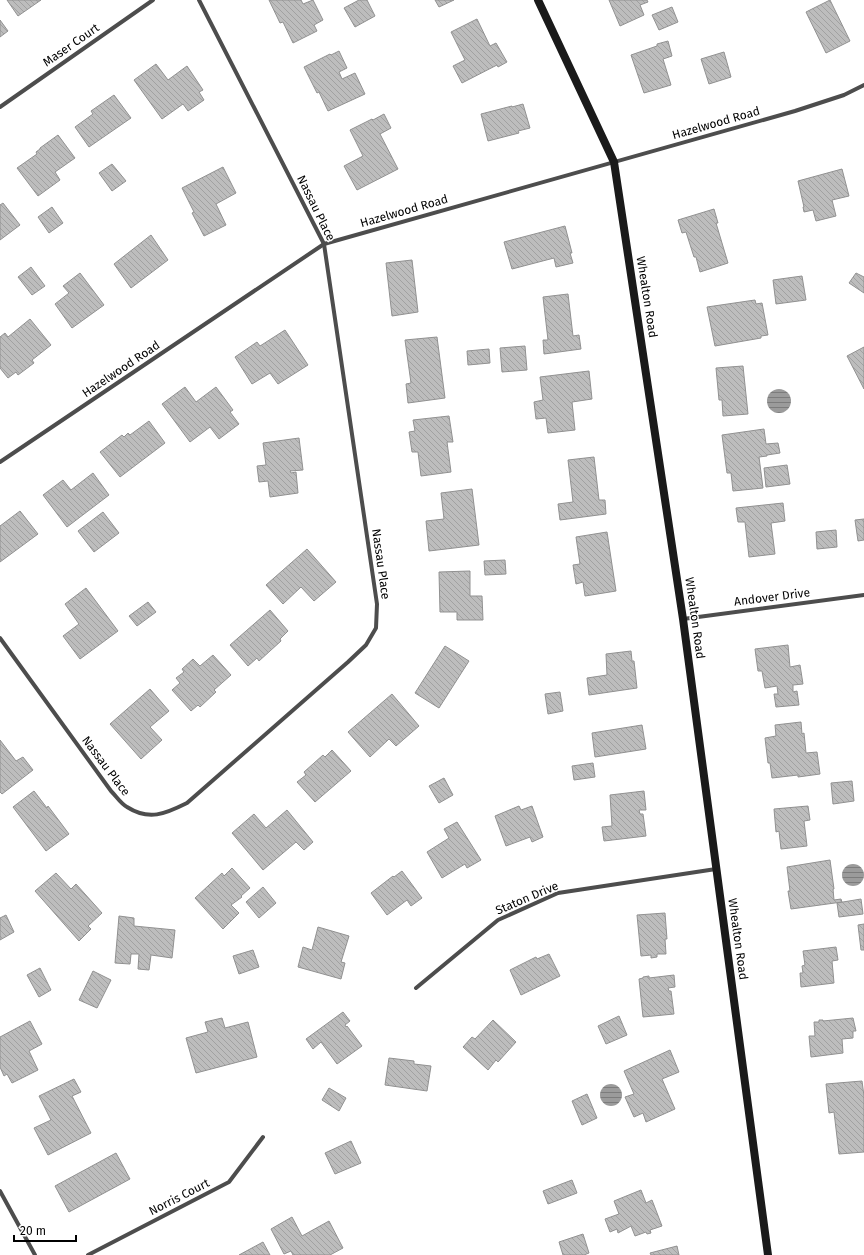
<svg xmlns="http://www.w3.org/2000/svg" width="864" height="1255" viewBox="0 0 864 1255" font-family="'Fira Sans',sans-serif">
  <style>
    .water { fill: url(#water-rules) }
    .building { fill: url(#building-back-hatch); stroke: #919191 }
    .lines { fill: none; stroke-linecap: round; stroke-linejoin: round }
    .street { stroke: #4d4d4d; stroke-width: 4 }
    .secondary { stroke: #1a1a1a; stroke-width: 8 }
    .labels { text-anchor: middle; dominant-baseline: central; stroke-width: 3; stroke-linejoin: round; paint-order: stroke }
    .street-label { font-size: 12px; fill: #000; stroke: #fff }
  </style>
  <defs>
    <pattern id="water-rules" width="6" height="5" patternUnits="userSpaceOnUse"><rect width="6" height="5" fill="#9b9b9b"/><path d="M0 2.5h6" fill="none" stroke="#7c7c7c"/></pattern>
    <pattern id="building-back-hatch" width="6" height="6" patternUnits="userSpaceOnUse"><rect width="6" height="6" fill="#bdbdbd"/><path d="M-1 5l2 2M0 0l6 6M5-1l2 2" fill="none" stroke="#a1a1a1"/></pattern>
  </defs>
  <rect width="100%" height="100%" fill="#fff"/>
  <g class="water">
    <circle cx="779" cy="401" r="12"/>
    <circle cx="853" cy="875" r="11"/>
    <circle cx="611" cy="1095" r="11"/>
  </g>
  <g class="building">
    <path d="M7,0H41L18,16Z"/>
    <path d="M269,0H301L303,4L313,0L323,20L314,25L317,31L293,43L283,22L280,23Z"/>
    <path d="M359,0H367L375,16L355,27L344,8Z"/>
    <path d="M435,0H454L439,7Z"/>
    <path d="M609,0H647L648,2L640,5L644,15L620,26Z"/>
    <path d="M830,0L850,41L826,53L806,12Z"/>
    <path d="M672,7L678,22L659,30L652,15Z"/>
    <path d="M477,19L490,46L496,43L507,62L498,67L497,65L462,83L453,66L465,60L451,32Z"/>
    <path d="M0,20L8,31L0,37Z"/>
    <path d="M668,41L672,56L663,59L671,85L644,93L631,55L657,46V44Z"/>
    <path d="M339,51L347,68L339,72L342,79L355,73L365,94L328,111L319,92L317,93L304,67L330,54L331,55Z"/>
    <path d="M724,52L731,77L709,84L701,59Z"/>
    <path d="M156,64L168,80L187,66L203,90L199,92L204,100L188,111L183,104L162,119L134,80Z"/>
    <path d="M114,95L131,118L89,147L75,127L93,114L91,111Z"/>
    <path d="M523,104L530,128L518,131L519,133L488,141L481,114L512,106V107Z"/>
    <path d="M384,114L391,128L380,134L398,169L357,190L344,166L363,156L350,130L372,119L373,120Z"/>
    <path d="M58,135L75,158L55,172L60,180L38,196L17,168L37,154L36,152L40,149V148Z"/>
    <path d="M112,164L126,181L112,191L99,173Z"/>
    <path d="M223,167L236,193L216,204L226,225L204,236L192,213L194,212L182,188Z"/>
    <path d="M842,169L849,196L832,200L836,216L816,221L813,210L804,212L803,207H804L798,181Z"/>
    <path d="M3,203L20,225L0,240V205Z"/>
    <path d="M52,207L63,223L49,233L38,217Z"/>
    <path d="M714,209L718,223H716L728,263L700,272L696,257H694L686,232L682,233L678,220Z"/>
    <path d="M565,226L572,253H570L573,263L556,267L554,258L512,269L504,242Z"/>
    <path d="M151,235L168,260L131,288L114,264Z"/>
    <path d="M412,260L418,312L392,316L386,263Z"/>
    <path d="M31,267L45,286L32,295L18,277Z"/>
    <path d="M80,273L104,305L72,328L55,304L69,293L63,286Z"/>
    <path d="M856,273L864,277V293L849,283Z"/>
    <path d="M802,276L806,300L776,304L773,280Z"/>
    <path d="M568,294L573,336L579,335L581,349L544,354L543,340H548L543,297Z"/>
    <path d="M755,300L756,304L762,303L768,335L761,336V338L715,346L707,307Z"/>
    <path d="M30,319L51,345L32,360L34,363L18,375L16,372L8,378L0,368V337L5,333L8,337Z"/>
    <path d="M285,330L308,365L278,384L270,373L252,384L235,357L257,342L260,346Z"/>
    <path d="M437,337L445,398L408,403L406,384L411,383L405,340Z"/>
    <path d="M525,346L527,370L502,372L500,348Z"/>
    <path d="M864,347V389L847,356Z"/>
    <path d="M489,349L490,363L468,365L467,351Z"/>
    <path d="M743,366L748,414L723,416L722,400H719L716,368Z"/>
    <path d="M589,371L592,399L572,402L575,430L548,433L546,418L536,419L534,402L543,400L540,377Z"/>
    <path d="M185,387L196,402L216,387L233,410L230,412L239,424L219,439L210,427L190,442L162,404Z"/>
    <path d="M449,416L453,442H447L451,472L421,476L418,452H412L409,432L415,431L413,420Z"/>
    <path d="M149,421L165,443L120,477L100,452L122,435L124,437L128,433L130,435Z"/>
    <path d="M764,429L766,444L778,443L780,453L767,455V456L759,457L763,488L733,491L731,473H727L722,435Z"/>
    <path d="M299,438L303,470L290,471L291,473L296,472L298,493L270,497L268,481L259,482L257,466L266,465L263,443Z"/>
    <path d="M594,457L599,500H605L606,514L560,520L558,504L573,502L568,460Z"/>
    <path d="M787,465L790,484L766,487L764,468Z"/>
    <path d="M93,473L109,495L67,527L43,495L63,480L71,490Z"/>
    <path d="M472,489L479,545L429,551L426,521L444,519L441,493Z"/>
    <path d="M783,503L785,521L771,523L775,554L749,557L745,522H738L736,508Z"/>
    <path d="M20,511L38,534L0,562V526Z"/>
    <path d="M103,512L119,533L94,552L78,531Z"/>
    <path d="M864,519V540L858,541L855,520Z"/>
    <path d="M836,530L837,547L817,549L816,532Z"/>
    <path d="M607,532L616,591L585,596L583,582L576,584L573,565L580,564L576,537Z"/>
    <path d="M307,549L336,582L314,601L301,587L283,604L266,585Z"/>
    <path d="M505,560L506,574L485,575L484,561Z"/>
    <path d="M470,571V596H482L483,620H457V612H440L439,572Z"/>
    <path d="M86,588L118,631L80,659L63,636L79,624L65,604Z"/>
    <path d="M148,602L156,612L137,626L129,616Z"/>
    <path d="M270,610L288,631L280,639L281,641L259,661L257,658L248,666L230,645Z"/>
    <path d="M788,645L790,667L800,665L803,684L793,685V692L797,691L799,705L776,707L774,694H778L777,686L765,688L762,671H758L755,649Z"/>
    <path d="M445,646L469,661L439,708L415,693Z"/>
    <path d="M631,651L632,661H634L637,688L589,695L587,678L607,675L606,654Z"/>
    <path d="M213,655L231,675L214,690L216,692L200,707L198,705L191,711L172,690L180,683L176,678L184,672L182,669L193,659L200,666Z"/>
    <path d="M150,689L169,711L150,727L162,740L141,759L110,724Z"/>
    <path d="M560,692L563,711L548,714L545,694Z"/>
    <path d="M392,694L419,726L396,746L389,739L370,757L348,732Z"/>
    <path d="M801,722L802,734L804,733L806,753L817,752L820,774L798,777V775L772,778L770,763H768L765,738L776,736L775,725Z"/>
    <path d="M642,725L646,749L595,757L592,733Z"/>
    <path d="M0,740L16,761L23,757L33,770L2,794L0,792Z"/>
    <path d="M332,750L351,771L315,802L297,782L306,775L304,772L323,755L325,757Z"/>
    <path d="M593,763L595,777L574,780L572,766Z"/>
    <path d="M444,778L453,795L439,803L429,786Z"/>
    <path d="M852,781L854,801L833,804L831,783Z"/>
    <path d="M34,791L47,808L48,806L69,834L46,851L13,807Z"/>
    <path d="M644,791L646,810H639L640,814H643L646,836L604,841L602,827L612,826L610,795Z"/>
    <path d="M519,806L521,810L532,806L543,837L532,842L530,837L506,846L495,816Z"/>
    <path d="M808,806L810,820L804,821L807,846L781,849L779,831L776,832L774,809Z"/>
    <path d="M287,810L313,842L304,850L296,842L263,870L232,833L254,814L266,828Z"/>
    <path d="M457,822L481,860L467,868L465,864L442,878L427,852L449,838L444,829Z"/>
    <path d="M830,860L834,889H833L834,900L841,899L842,902L791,909L788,891H790L787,867Z"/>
    <path d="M232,868L250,888L241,896L242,897L231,905L239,913L223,929L195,898L222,873L224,876Z"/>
    <path d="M402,871L422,898L411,906L407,900L387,915L371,893L393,876L394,877Z"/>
    <path d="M56,873L71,889L76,884L102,913L88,926L91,929L79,941L35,891Z"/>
    <path d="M263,887L276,903L259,918L246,902Z"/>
    <path d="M861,899L863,914L839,917L837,903Z"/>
    <path d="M665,913L667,939H665L666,954H657V957L651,958V955L641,956L637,915Z"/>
    <path d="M6,915L14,932L0,940V918Z"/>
    <path d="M119,916L134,918V926L175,930L172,958L151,955L149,970L138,969L139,954H131L130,964L115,963Z"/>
    <path d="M864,924V950H861L858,925Z"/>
    <path d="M318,927L349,936L341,962L345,963L341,979L298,967L303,947L312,950Z"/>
    <path d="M836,947L838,960L832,961L834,983L801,987L800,973H803L802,966L805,965L803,951Z"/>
    <path d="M253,950L259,967L239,974L233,956Z"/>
    <path d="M549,954L560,976L521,995L510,970L536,957L537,959Z"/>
    <path d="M40,968L51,990L39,997L27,975Z"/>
    <path d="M93,971L111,980L97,1008L79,1000Z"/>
    <path d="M674,975L675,987L668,988L669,991H671L674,1014L643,1017L639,979L643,978V977L649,976V978Z"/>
    <path d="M343,1012L350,1021L345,1025L346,1027L347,1026L362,1046L337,1064L321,1042L313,1049L306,1039Z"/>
    <path d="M619,1016L627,1035L606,1044L598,1026Z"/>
    <path d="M222,1018L225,1028L248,1022L257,1057L196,1073L186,1038L208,1032L205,1022Z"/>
    <path d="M853,1018L856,1031H853V1038L842,1039L843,1053L811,1057L809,1036H815L814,1022H819V1020H823V1021Z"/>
    <path d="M493,1020L516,1042L498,1062L496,1060L488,1070L463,1047L472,1037L475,1039Z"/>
    <path d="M30,1021L42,1044L29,1051L38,1070L12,1083L7,1074L4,1076L0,1067V1037Z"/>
    <path d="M670,1050L679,1072L662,1079L675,1109L646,1122L643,1113L634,1117L625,1097L634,1094L624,1071Z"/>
    <path d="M389,1058L414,1061V1064L431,1066L427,1091L385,1085Z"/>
    <path d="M74,1079L81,1092L72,1096L91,1133L48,1155L34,1128L51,1120L39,1096Z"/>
    <path d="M862,1081L864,1096V1152L839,1154L834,1112L829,1113L826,1084Z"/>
    <path d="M329,1088L346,1098L339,1111L322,1100Z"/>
    <path d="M587,1094L597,1118L582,1125L572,1101Z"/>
    <path d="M351,1141L361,1163L335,1174L325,1153Z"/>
    <path d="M116,1153L130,1179L69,1212L55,1186Z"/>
    <path d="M572,1180L577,1193L548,1204L543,1191Z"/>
    <path d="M641,1190L646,1203L652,1200L662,1226L650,1230L651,1233L647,1234L646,1232L635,1236L631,1226L618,1233L617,1229L610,1232L605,1219L619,1214L614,1201Z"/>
    <path d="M292,1217L302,1236L329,1221L343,1248L330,1255H293L291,1251L284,1254L271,1229Z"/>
    <path d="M583,1234L589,1253L584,1255H563L559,1242Z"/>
    <path d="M263,1242L270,1255H239Z"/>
    <path d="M677,1246L679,1255H651L650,1253Z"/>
  </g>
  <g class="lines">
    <g class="street">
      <path d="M0,107L153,0"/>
      <path d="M0,462L324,244L795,111L844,95L864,85"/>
      <path d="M683,619L864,595"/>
      <path d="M0,638L111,791C116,796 121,804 127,807C149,821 165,814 187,803L348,662L366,645L376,628L377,604L324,244L199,0"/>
      <path d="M416,988L498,920L558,893L716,869"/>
      <path d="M0,1191L35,1255"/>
      <path d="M88,1255L229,1182L263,1137"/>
    </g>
    <path class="secondary" d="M538,0L614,162L683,619L768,1255"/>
  </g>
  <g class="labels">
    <g class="street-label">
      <text transform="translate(71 45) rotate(-35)">Maser Court</text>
      <text transform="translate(716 123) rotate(-16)">Hazelwood Road</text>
      <text transform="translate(316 208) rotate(64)">Nassau Place</text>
      <text transform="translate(404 211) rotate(-16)">Hazelwood Road</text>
      <text transform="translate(647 297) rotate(81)">Whealton Road</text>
      <text transform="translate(121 369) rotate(-34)">Hazelwood Road</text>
      <text transform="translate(381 564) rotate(82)">Nassau Place</text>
      <text transform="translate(772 597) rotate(-7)">Andover Drive</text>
      <text transform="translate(695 618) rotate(82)">Whealton Road</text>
      <text transform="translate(106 766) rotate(53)">Nassau Place</text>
      <text transform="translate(527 898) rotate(-23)">Staton Drive</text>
      <text transform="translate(738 939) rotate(82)">Whealton Road</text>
      <text transform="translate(179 1197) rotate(-27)">Norris Court</text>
    </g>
  </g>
  <path d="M14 1235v6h62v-6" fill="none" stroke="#000000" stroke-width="2"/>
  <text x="20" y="1235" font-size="12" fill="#000000" stroke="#ffffff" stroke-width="3" paint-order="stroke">20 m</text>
</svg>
